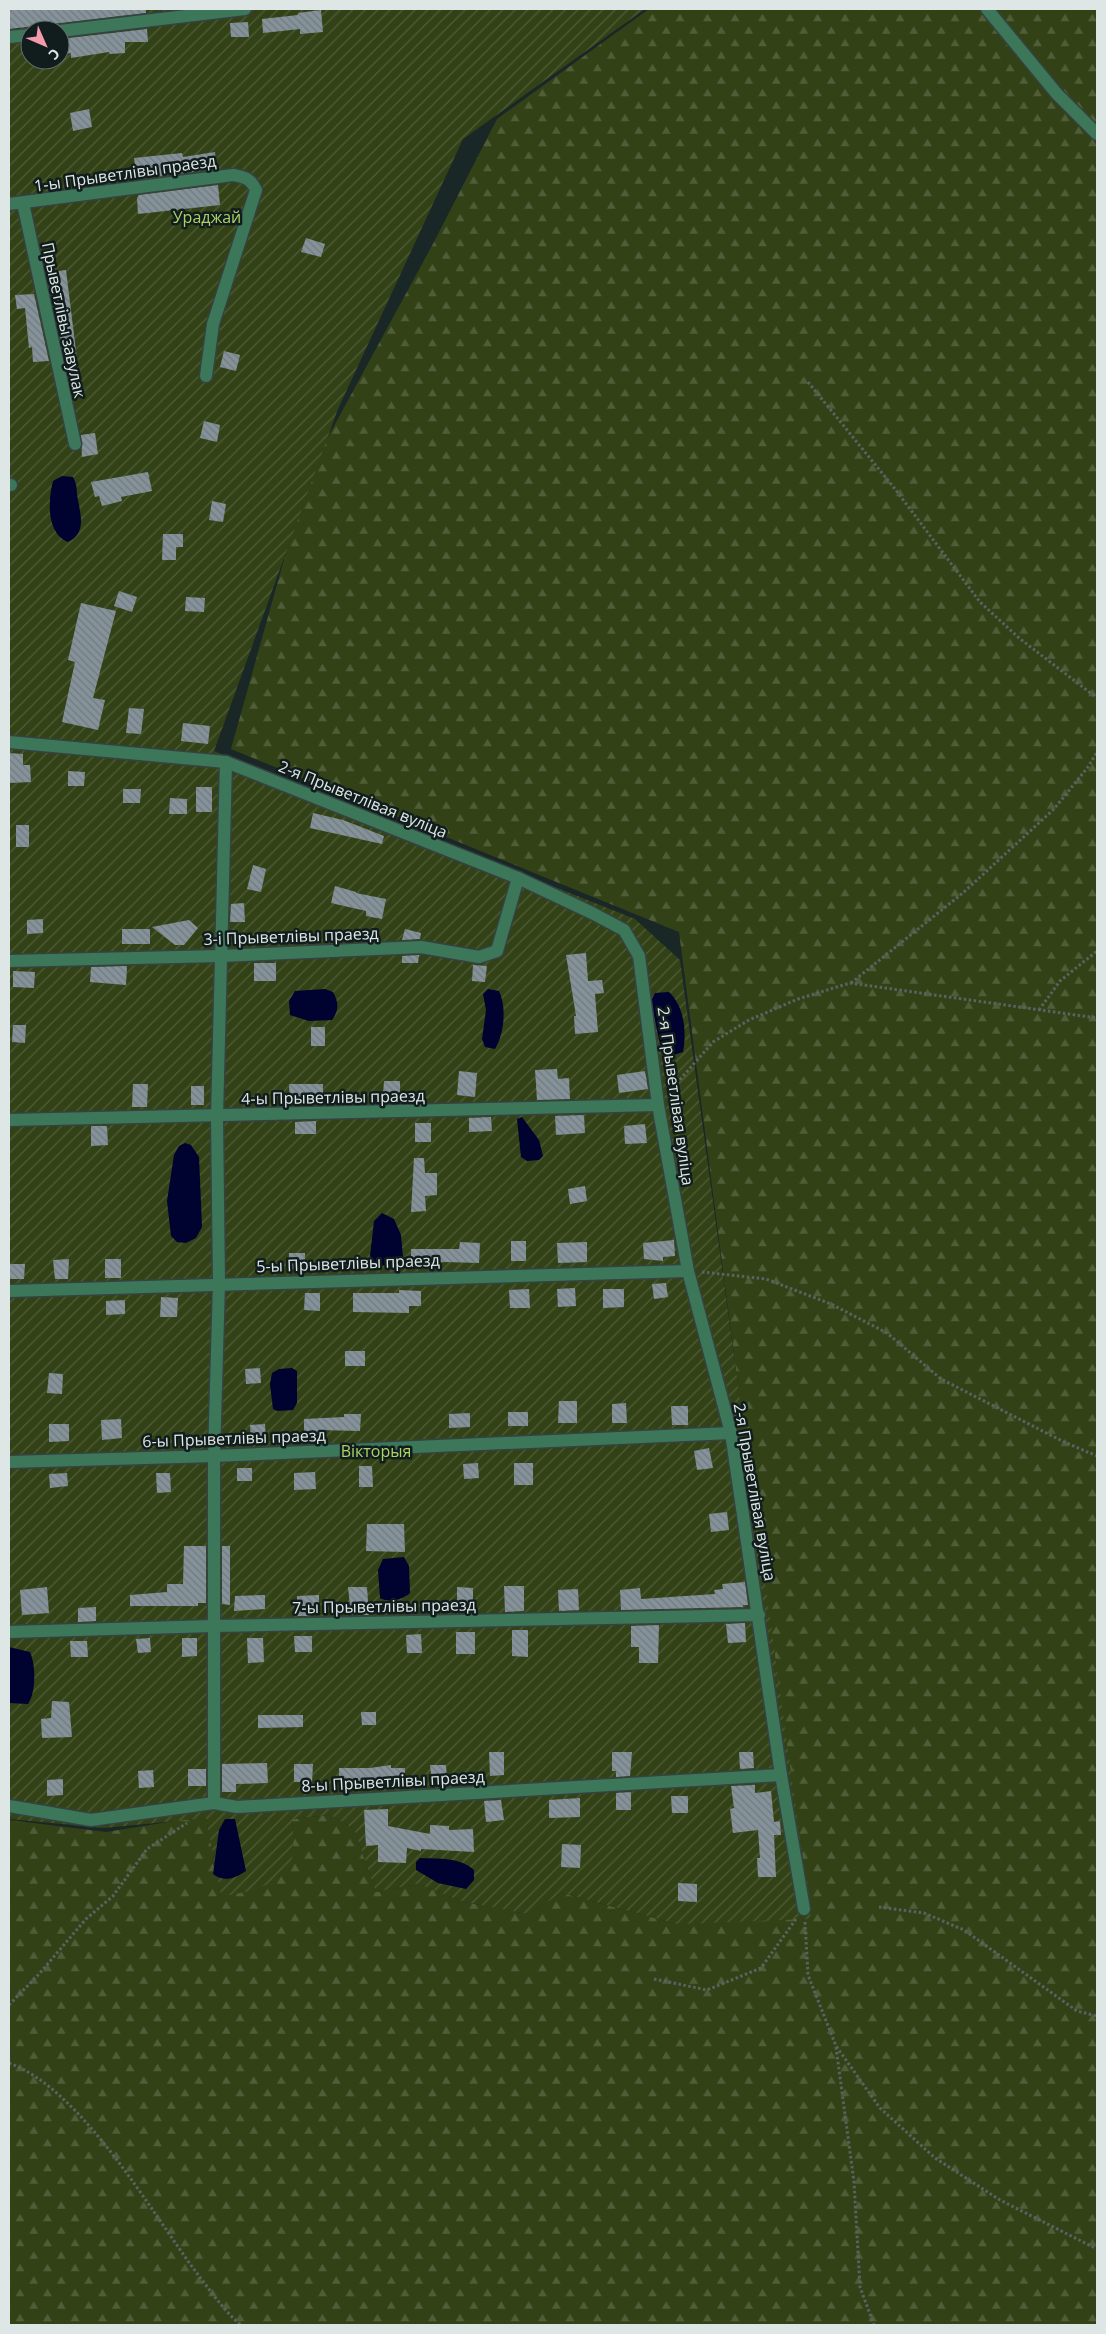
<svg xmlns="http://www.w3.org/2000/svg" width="1106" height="2334" viewBox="0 0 1106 2334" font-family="'Open Sans',sans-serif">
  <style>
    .forest { fill: url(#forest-firs) }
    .garden { fill: url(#garden-furrows); fill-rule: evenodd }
    .water { fill: #00022f }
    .building { fill: url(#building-back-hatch) }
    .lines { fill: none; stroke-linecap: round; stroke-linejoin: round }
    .minor-casing { stroke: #354242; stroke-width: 15 }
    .path { stroke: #586463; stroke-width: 3; stroke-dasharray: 2.5 2.5; stroke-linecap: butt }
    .minor { stroke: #3c7759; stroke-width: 12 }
    .labels { text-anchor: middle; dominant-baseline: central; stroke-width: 5; stroke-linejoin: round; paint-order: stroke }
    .street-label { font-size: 16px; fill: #dee7e6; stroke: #111d1d }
    .park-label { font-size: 16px; fill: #acd265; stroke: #111d1d }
  </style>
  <defs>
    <pattern id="forest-firs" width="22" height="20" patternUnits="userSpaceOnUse" patternTransform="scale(1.25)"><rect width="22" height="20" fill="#334216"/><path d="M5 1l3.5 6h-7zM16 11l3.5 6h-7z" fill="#505d38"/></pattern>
    <pattern id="garden-furrows" width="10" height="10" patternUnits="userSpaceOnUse" patternTransform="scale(1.25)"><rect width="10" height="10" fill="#334216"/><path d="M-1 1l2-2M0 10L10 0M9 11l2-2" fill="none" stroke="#505d38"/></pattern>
    <pattern id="building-back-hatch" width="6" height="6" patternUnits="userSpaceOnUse" patternTransform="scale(1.25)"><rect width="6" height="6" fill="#859299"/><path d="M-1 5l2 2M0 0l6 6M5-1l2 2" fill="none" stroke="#717b80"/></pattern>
  </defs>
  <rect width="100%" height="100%" fill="#1a2727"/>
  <path class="forest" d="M649,9H1097V2325H9V1820L106,1832L181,1820L206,1818L221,1896L293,1854L292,1819L330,1815L354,1829L376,1892L417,1884L464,1902L527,1914L562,1893L677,1924L789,1777L679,932L231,749L308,474L434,242L497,119Z"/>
  <path class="garden" d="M9,9H645L463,139L338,409L214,751L635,919L680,960L811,1919L677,1924L562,1893L527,1914L464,1902L417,1884L376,1892L354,1829L330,1815L292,1819C292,1829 295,1843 293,1854C287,1885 248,1893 221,1896L206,1818L104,1828L9,1819ZM30,30H60V60H30Z"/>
  <g class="water">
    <path d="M62,476L73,477C78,486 76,491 78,500C81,517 86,533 68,542C46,533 48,500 53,481Z"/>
    <path d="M325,989L333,992C339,1003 339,1010 332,1020L309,1021L290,1015L289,1001L295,991Z"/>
    <path d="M488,989L499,991C507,1008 504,1034 495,1049L485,1047L482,1039L486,1010L483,994Z"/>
    <path d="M669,992C684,1006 687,1032 683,1052L667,1057L661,1049L651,1001L655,993Z"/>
    <path d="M522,1117L539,1140L543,1156L539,1160L527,1161L521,1157L517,1119Z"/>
    <path d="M185,1143L191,1145L199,1157L202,1227L196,1238L186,1243L177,1242L171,1236L167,1201L174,1155L179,1146Z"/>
    <path d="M382,1213L394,1219L401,1235L403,1257L392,1266L378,1265L370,1256L374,1221Z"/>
    <path d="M292,1368L297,1371V1403L293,1410L277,1411L273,1409L270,1384L272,1373L279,1369Z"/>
    <path d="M404,1557L409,1566L410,1593C402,1600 389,1603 380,1598L378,1570L383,1559Z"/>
    <path d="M9,1647L30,1652C36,1666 36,1692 28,1704L9,1703Z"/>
    <path d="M225,1819H235L246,1871C235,1878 225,1883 213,1874L219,1830Z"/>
    <path d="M420,1858C438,1859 460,1857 474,1870V1880L466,1889L438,1883L416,1870V1862Z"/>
  </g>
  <g class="building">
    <path d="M25,9H146V13L9,29V10Z"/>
    <path d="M321,10L323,32L300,34V29L263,33L262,19L298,15V13Z"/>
    <path d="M248,22L249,37H231L230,23Z"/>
    <path d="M147,29L148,42H125V53L110,54L109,52L71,58V53L60,55V39Z"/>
    <path d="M89,109L92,127L73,131L70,113Z"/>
    <path d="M215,152L217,169L137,179L134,158L182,153L183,157Z"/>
    <path d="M218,185L220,205L138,214L137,198L139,195Z"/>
    <path d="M306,238L325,244L321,257L301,252Z"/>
    <path d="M66,270L77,359L65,360L51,293L53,292L51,272Z"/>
    <path d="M34,294L49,361L33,362L32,347L29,348L25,308L17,309L15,295Z"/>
    <path d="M224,351L240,355L236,371L220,367Z"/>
    <path d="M204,421L220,425L217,442L200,438Z"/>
    <path d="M95,433L98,454L82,457L81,435Z"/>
    <path d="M148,472L152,491L121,497L122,501L102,506L99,496L95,497L91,482Z"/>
    <path d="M212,501L226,504L223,522L209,520Z"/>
    <path d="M163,534H183V547H176V560H162Z"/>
    <path d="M119,591L137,597L132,612L114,606Z"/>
    <path d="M186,597L205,598L204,612L185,611Z"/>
    <path d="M81,603L116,611L93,698L105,700L98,730L62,722L75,662L68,660Z"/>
    <path d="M129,708L144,709L141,734L126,733Z"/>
    <path d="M183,723L210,726L208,744L181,741Z"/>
    <path d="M9,753L23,754V765H30L31,782L9,783Z"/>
    <path d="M68,771L85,772L84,786H68Z"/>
    <rect x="196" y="787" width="16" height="25"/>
    <path d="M123,789H141L140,803H123Z"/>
    <path d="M170,798L187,799V814H169Z"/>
    <path d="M313,813L343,820L384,836L382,844L310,828Z"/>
    <rect x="16" y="825" width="13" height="22"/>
    <path d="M253,865L266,869L261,892L247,889Z"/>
    <path d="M335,886L356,892V893L386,899L382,919L366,916V911L331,903Z"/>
    <path d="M244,903L245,922H230L231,904Z"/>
    <path d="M43,919V933L27,934V920Z"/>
    <path d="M189,920L198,928L184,945H175L152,927Z"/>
    <rect x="122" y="929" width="28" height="15"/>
    <path d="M405,929L421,933L420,939L402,940Z"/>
    <path d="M586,953L588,981L602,980L604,993L595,994L598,1032L575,1034L574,1016H576L566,955Z"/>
    <path d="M419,955L418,963H402V956Z"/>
    <rect x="254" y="963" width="22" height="18"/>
    <path d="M473,965L487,966L485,982L472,981Z"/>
    <path d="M127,966L126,985L90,982L91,967Z"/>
    <path d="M13,971L35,972L34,988L13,987Z"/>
    <path d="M13,1025H26L25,1043L12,1042Z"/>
    <rect x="311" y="1027" width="14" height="19"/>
    <path d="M557,1069L558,1079L569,1078L570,1099L537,1100L535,1070Z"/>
    <path d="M459,1071L477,1073L475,1097L457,1095Z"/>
    <path d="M645,1071L648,1089L619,1093L617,1075Z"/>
    <path d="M384,1081H400V1095L383,1094Z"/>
    <path d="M133,1084H148L147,1107H132Z"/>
    <path d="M289,1084H323V1104H290Z"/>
    <rect x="191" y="1086" width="13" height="19"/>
    <path d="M584,1115L585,1133L556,1135L555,1116Z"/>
    <path d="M491,1117L492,1131L469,1132V1118Z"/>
    <path d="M316,1121V1134H295V1122Z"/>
    <rect x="415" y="1123" width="16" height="19"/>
    <path d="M645,1124L647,1143L625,1144L624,1126Z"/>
    <path d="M91,1126H107L108,1145L91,1146Z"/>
    <path d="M414,1158H424L425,1173H437V1195L425,1196L426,1211L411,1212Z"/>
    <path d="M585,1186L587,1201L570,1204L568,1189Z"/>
    <path d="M674,1240L675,1256L663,1257V1261L644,1259L643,1243Z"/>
    <rect x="511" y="1241" width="15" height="20"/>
    <path d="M460,1242L480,1243L479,1263L445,1262L423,1264V1261H411V1249H459Z"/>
    <path d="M587,1242V1262L558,1263L557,1243Z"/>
    <path d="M289,1253H305V1269H288Z"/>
    <path d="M69,1259L68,1279H55L53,1260Z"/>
    <rect x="105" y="1259" width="16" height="19"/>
    <path d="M9,1264H25L24,1279H9Z"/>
    <path d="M666,1283L668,1297L654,1299L652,1284Z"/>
    <path d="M575,1288L576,1306L558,1307L557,1289Z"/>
    <path d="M529,1289L530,1308H510L509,1290Z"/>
    <path d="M603,1289H624V1307L603,1308Z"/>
    <path d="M399,1290L421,1291V1306H409V1313L353,1312V1293H399Z"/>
    <path d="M305,1293H320V1311L304,1310Z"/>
    <path d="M161,1297L178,1298L177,1317H160Z"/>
    <path d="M125,1300V1314L106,1315V1301Z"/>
    <rect x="345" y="1351" width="20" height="15"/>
    <path d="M260,1368L261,1383L246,1384L245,1369Z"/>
    <path d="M49,1373L63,1374L62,1394L47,1393Z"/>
    <path d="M559,1401H577V1423H558Z"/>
    <path d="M626,1403L627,1423H612V1404Z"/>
    <path d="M671,1406H688V1425H672Z"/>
    <rect x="508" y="1412" width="20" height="14"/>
    <path d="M470,1413V1427L449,1428V1414Z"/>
    <path d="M344,1414H361L360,1431L319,1430V1437H304V1419L344,1417Z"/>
    <path d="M121,1419L122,1438L102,1440L101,1420Z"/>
    <path d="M49,1424H69V1441L49,1442Z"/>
    <path d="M265,1424L266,1439H251L250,1425Z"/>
    <path d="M709,1448L713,1468L697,1470L694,1451Z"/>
    <path d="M478,1463L479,1478L464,1479L463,1464Z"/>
    <rect x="514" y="1463" width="19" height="22"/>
    <path d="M359,1466H372L373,1487H359Z"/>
    <rect x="237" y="1468" width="15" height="13"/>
    <path d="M315,1472L316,1489L294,1490V1473Z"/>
    <path d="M67,1473L68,1486L50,1488L49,1474Z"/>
    <path d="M156,1473H170L171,1492L157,1493Z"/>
    <path d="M727,1512L729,1530L711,1532L709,1514Z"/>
    <path d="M367,1524H404L405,1552L366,1551Z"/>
    <path d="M184,1546H206V1603H198V1606H130V1595L167,1592V1584H183Z"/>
    <path d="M222,1546H230V1605L222,1604Z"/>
    <path d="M745,1582L748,1605H743V1607L621,1610L620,1590L640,1588L641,1599L715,1594L714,1590L723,1589L722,1584Z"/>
    <path d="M504,1586H524V1611L505,1612Z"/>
    <path d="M47,1587L49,1613L22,1615L20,1590Z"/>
    <path d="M348,1587H367L369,1615H351Z"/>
    <path d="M457,1587L473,1588V1603H457Z"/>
    <path d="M578,1589L579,1610L559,1611L558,1590Z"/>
    <path d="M265,1595V1609L234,1611L235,1596Z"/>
    <path d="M319,1595V1611H311V1616H297V1596Z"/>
    <path d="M96,1607V1621L78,1622V1608Z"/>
    <path d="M745,1623L746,1642L728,1643L726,1624Z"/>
    <path d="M659,1625L658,1663H639V1647H631V1626Z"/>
    <path d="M512,1630H528V1657L512,1656Z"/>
    <rect x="456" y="1632" width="19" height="22"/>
    <path d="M421,1634L422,1653H407L406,1635Z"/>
    <path d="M294,1636H312V1652H295Z"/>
    <path d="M150,1638L151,1652L138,1653L136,1639Z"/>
    <path d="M182,1638H197V1656L182,1657Z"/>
    <path d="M247,1638H263L264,1662L248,1663Z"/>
    <path d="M70,1641H87L88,1657H71Z"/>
    <path d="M52,1701L69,1702L72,1737L42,1738L41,1719L51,1718Z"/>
    <path d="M361,1712H376V1725H362Z"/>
    <path d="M258,1715H303V1727L258,1728Z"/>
    <path d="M489,1752H504V1775L490,1776Z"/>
    <path d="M612,1752H632L630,1776L616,1777V1771H612Z"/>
    <path d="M739,1752H753L754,1768L740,1769Z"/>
    <path d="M267,1763L268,1783L236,1784V1792H222V1764Z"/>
    <path d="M294,1764H313L312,1782H294Z"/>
    <path d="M391,1765V1768H405V1778L339,1782V1768H370Z"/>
    <path d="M430,1765H446L447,1782L432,1783Z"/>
    <rect x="188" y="1769" width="18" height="17"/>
    <path d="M153,1770L154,1787L139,1788L138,1771Z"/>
    <path d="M63,1779V1795L47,1796V1780Z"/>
    <path d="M755,1785V1793L771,1791L774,1822L780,1821L781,1835H774L776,1877H758L757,1858H760L758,1830L733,1833L730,1809L734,1808L731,1786Z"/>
    <path d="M631,1792V1810H616V1793Z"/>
    <path d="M671,1796H688V1813H672Z"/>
    <path d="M580,1798V1817L549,1818V1800Z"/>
    <path d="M501,1800L504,1820L486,1822L484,1801Z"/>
    <path d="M388,1809V1826L430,1834V1825L449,1826V1830L473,1829L474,1852L421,1849V1851L407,1848L406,1863L378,1862V1845L366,1846L364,1810Z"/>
    <path d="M562,1844L581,1845L580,1868L561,1867Z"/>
    <path d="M678,1883L697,1884V1902L678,1901Z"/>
  </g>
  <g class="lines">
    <g class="minor-casing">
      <g id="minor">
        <path d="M987,9L1057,94L1097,134"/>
        <path d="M60,31L245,9"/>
        <path d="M9,37L30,35"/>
        <path d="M23,203L75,444"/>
        <path d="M9,204L233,175C245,177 251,179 256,190L213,324L206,376"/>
        <path d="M9,485H11"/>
        <path d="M9,742L226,762L518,878L592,913L624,930L639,956L658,1105L688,1271L731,1433L781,1775L804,1909"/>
        <path d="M9,961L220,956L421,947L479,957L497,951L518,878"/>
        <path d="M9,1120L658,1105"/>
        <path d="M9,1291L688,1271"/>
        <path d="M9,1462L214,1456L731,1433"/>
        <path d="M9,1632L213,1626L759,1615"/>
        <path d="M214,1803V1456L219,1283L217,1117L226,762"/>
        <path d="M9,1806L91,1820L214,1803L237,1807L781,1775"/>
      </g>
    </g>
    <g class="path">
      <path d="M808,382L895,489L980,602L1019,638L1097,698"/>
      <path d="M851,983L964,892L1054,809L1088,767L1097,752"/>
      <path d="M1039,1010L1060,981L1097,951"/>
      <path d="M670,1091L713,1042L749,1020L798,999L850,983L1097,1018"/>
      <path d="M702,1272L766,1279L831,1304L887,1333L941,1379L1064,1442L1097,1456"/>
      <path d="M879,1907L924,1913L964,1930L1077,2011L1097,2016"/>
      <path d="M805,1922L808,1975L836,2046L880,2108L935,2158L1000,2200L1097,2249"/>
      <path d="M654,1979L707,1990L761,1968L796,1919"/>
      <path d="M9,2005L39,1974L86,1919L113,1896L147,1849L187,1823"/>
      <path d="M836,2047L854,2182L860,2287L874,2325"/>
      <path d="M9,2063C83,2090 152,2214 199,2276C212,2293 225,2312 241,2325"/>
    </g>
    <use href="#minor" class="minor"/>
  </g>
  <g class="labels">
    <g class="street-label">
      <text transform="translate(125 173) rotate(-8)">1-ы Прыветлівы праезд</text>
      <text transform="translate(64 320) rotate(78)">Прыветлівы завулак</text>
      <text transform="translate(363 799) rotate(22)">2-я Прыветлівая вуліца</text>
      <text transform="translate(291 936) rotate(-2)">3-і Прыветлівы праезд</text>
      <text transform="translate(676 1096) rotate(82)">2-я Прыветлівая вуліца</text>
      <text transform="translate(333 1097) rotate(-1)">4-ы Прыветлівы праезд</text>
      <text transform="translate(348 1263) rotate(-2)">5-ы Прыветлівы праезд</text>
      <text transform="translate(234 1438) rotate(-2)">6-ы Прыветлівы праезд</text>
      <text transform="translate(755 1492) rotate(80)">2-я Прыветлівая вуліца</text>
      <text transform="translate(384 1606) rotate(-1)">7-ы Прыветлівы праезд</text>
      <text transform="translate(393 1781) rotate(-3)">8-ы Прыветлівы праезд</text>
    </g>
    <g class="park-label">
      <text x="207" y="217">Ураджай</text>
      <text x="376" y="1451">Вікторыя</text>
    </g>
  </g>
  <rect width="1106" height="2334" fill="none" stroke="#dee7e6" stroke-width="20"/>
  <g transform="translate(45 45) rotate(135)"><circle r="24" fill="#111d1d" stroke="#636e6d"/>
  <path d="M0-4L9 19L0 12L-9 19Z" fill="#f39aac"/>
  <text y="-8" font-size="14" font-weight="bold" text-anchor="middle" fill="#dee7e6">С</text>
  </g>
</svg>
